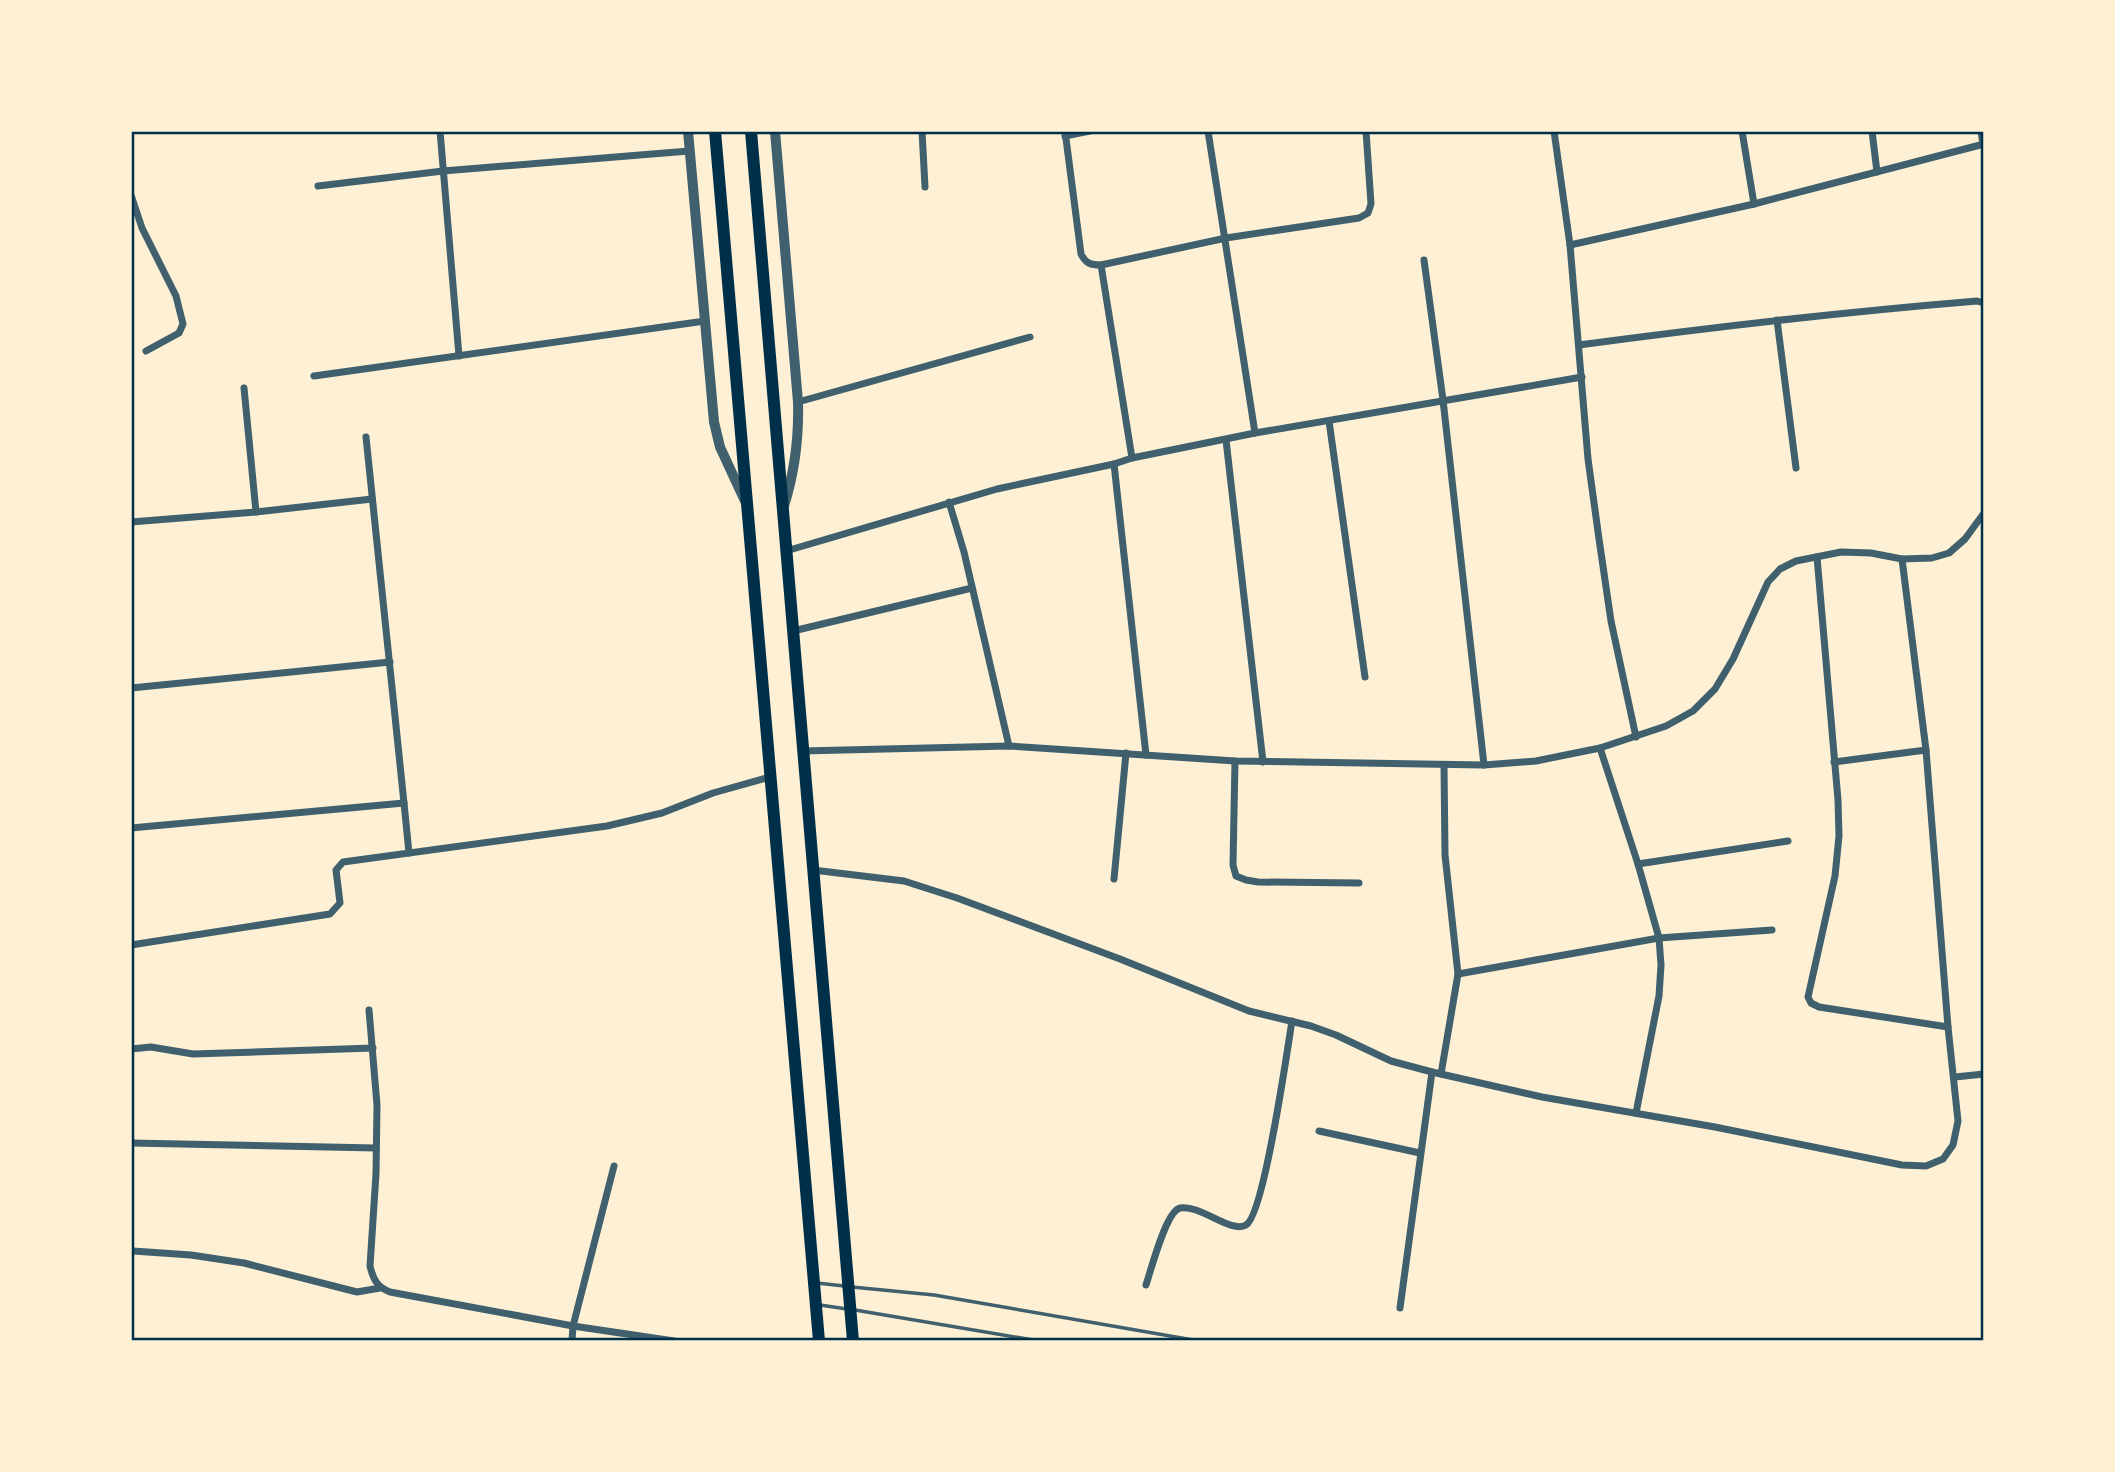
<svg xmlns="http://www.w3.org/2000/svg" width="2115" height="1472" viewBox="0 0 2115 1472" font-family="Manrope,sans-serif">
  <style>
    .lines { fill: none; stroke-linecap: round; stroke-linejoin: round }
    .service { stroke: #3f606c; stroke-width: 3.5 }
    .minor { stroke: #3f606c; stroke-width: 7 }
    .tertiary { stroke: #3f606c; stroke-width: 10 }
    .trunk { stroke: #003049; stroke-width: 12 }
    .neatline { fill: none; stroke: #003049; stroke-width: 2.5 }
  </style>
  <rect width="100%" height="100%" fill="#fdf0d5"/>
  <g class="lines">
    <g class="service">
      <path d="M817,1283L844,1286"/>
      <path d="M852,1287L934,1295L1199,1341"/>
      <path d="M820,1305L847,1309"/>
      <path d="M855,1310L1039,1341"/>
    </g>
    <g class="minor">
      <path d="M440,131L459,356"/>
      <path d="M922,131L925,187"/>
      <path d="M1065,131L1081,254C1086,264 1091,265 1101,265L1226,238L1359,218L1368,213L1371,204L1366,131"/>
      <path d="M1208,131L1255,433"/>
      <path d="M1554,131L1570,245L1588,459L1599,539L1611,621L1636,737"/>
      <path d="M1742,131L1754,204"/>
      <path d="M1872,131L1877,172"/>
      <path d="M1981,131L1983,145"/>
      <path d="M1065,136L1090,131"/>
      <path d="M318,186L443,171L689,151"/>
      <path d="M131,195L142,228L176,296L183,324L179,333L146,351"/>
      <path d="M1570,245L1754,204L1984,144"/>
      <path d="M1424,260L1443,400L1484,765"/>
      <path d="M1101,265L1132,458"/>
      <path d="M1777,320L1796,468"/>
      <path d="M1579,345C1712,327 1844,312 1977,301L1984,303"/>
      <path d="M314,376L705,321"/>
      <path d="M244,388L256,512"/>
      <path d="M798,402L1030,337"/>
      <path d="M1329,421L1365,677"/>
      <path d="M366,437L404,803"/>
      <path d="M1226,440L1263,762"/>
      <path d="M1114,464L1146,755"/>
      <path d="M949,502L964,552L1009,746"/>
      <path d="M131,522L256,512L372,499"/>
      <path d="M786,551L997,489L1114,464L1132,458L1255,433L1582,377"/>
      <path d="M1817,557L1838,800L1839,836L1835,876L1808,997L1811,1003L1819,1007L1948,1027"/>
      <path d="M793,631L972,588"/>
      <path d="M131,688L390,662"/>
      <path d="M1600,748L1638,864L1659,938L1661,965L1659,996L1636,1113"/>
      <path d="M802,751L1009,746L1235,761L1484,765L1536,761L1600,748L1666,726L1693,711L1715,689L1733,659L1768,582L1780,569L1796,561L1841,552L1871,553L1902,559L1932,558L1949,553L1965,539L1984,513"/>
      <path d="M1235,761L1233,865L1236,876L1246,880L1258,882L1359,883"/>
      <path d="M1834,762L1926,750"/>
      <path d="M131,828L404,803L409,853"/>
      <path d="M1638,864L1788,841"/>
      <path d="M813,870L904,881L957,898L1120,959L1249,1011L1311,1026L1336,1035L1391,1061L1432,1072L1542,1097L1715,1127L1902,1165L1926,1166L1943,1159L1953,1145L1958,1121L1948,1027L1926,750L1902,559"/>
      <path d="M1114,879L1126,753"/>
      <path d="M131,945L330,914L340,903L336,870L343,862L607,826L662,813L713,793L770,777"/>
      <path d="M1458,974L1659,938L1772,930"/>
      <path d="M369,1010L377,1105L376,1174L370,1266C373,1279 377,1287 390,1292L573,1326L674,1341"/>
      <path d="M131,1049L151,1047L193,1054L373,1048"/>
      <path d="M1441,1074L1458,974L1445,855L1444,765"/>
      <path d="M1955,1077L1984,1074"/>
      <path d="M1319,1131L1420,1153"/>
      <path d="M131,1143L376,1148"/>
      <path d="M133,1251L191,1255L244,1263L357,1292L380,1288"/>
      <path d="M1146,1285C1151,1270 1166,1211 1180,1208C1200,1204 1231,1234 1246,1225C1264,1215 1287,1051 1292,1021"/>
      <path d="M1400,1308L1432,1072"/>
      <path d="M572,1341L573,1326L614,1166"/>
    </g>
    <g class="tertiary">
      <path d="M688,131L714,422L720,447L745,501"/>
      <path d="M775,131L798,402C799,439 795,471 784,506"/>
    </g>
    <g class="trunk">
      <path d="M715,131L819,1341"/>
      <path d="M751,131L853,1341"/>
    </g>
  </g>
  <rect width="2115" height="1472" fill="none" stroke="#fdf0d5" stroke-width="266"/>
  <rect x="133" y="133" width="1849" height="1206" class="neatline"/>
</svg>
